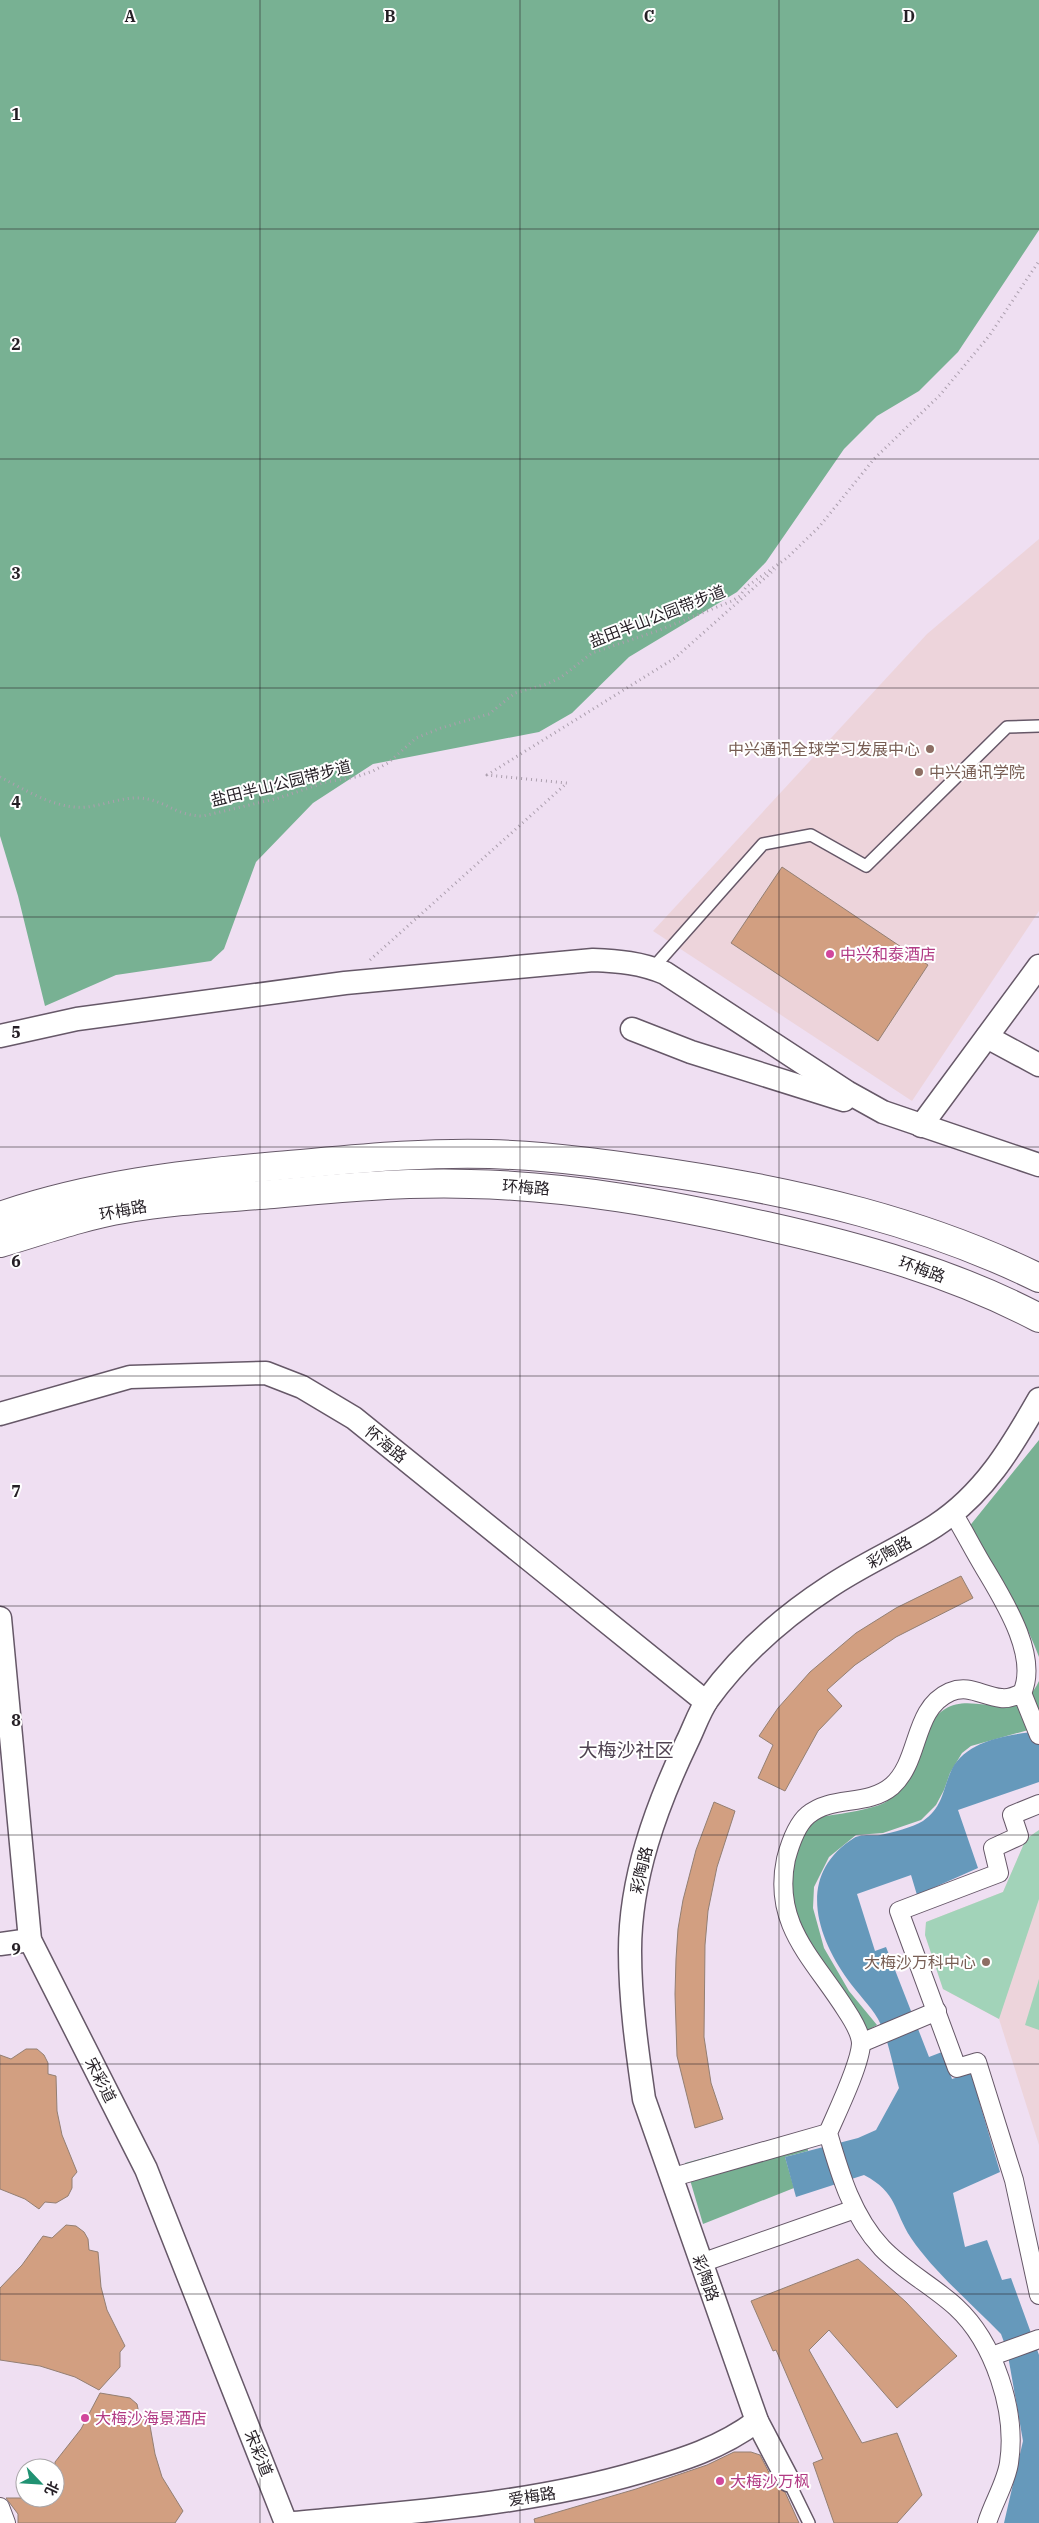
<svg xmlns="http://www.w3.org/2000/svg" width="1039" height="2523" viewBox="0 0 1039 2523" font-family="'IBM Plex Serif','Noto Sans SC',serif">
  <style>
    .education { fill: #edd4db }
    .green { fill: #a2d3b9 }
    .forest { fill: #78b193 }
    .water { fill: #69b }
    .building { fill: #d29f81; stroke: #937f73 }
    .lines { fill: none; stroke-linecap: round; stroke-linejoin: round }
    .service-casing { stroke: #665868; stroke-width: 14 }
    .pedestrian-casing { stroke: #665868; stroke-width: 20 }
    .minor-casing { stroke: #665868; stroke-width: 25 }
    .secondary-casing { stroke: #665868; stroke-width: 30 }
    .path { stroke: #ac9fae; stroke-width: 3; stroke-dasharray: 1 4; stroke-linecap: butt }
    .service { stroke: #fff; stroke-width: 11 }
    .pedestrian { stroke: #fff; stroke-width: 18 }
    .minor { stroke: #fff; stroke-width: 22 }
    .secondary { stroke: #fff; stroke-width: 28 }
    .grid { fill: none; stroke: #251f25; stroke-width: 1; stroke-opacity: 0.55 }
    .education-dot { fill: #8d6e63; stroke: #fff; stroke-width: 2 }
    .hotel-dot { fill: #d1479c; stroke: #fff; stroke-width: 2 }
    .labels { text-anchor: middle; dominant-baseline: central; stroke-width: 4; stroke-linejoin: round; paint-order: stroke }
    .street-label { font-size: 16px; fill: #251f25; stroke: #fff }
    .education-label { font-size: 16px; fill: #785e54; stroke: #fff; text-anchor: end }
    .hotel-label { font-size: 16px; fill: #b23c85; stroke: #fff; text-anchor: start }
    .quarter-label { font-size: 19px; fill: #4f4251; stroke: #fff }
    .grid-label { font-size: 16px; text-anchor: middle; font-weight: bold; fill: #251f25; stroke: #fff; stroke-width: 4; stroke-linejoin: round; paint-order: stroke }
  </style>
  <rect width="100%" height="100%" fill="#efdff2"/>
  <g class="education">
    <path d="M1039,539V911L912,1101L653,931L927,634Z"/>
    <path d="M1039,1830V2145L999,2019L943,1989L925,1935L926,1922L1003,1892L1026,1839Z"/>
  </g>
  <g class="green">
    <path d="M1039,1830V1899L999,2019L943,1989L925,1935L926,1922L1003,1892L1026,1839Z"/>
    <path d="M1039,1979V2030L1025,2025Z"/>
  </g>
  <g class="forest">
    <path d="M0,0H1039V230L958,352L919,391L877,416L844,449L766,562L737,592L629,657L572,713L539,732L373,764L313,803L256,862L224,949L211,961L116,975L45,1006L18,896L0,836Z"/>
    <path d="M1039,1440V1657C1022,1611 994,1569 968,1528Z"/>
    <path d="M1039,1681V1727L971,1746L962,1753L950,1773L944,1790L936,1805L921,1820L883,1833L856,1835L829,1857L814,1887L813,1908L824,1948L849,1991L877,2025L866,2031L791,1911L792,1858L803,1833L814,1818C831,1815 875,1810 887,1801C918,1778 913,1729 945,1709C974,1690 1017,1728 1039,1681Z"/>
    <path d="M806,2130L808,2151L785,2157L794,2188L703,2224L685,2163Z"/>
  </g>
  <path class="water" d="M1039,1731V1782L958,1810L978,1868L917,1895L911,1875L857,1894L875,1951L886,1947L929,2057L942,2052L952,2079L971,2073L1000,2172L953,2193L965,2247L987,2240L1002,2280L1011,2278L1039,2355V2523H1004L1023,2441L1007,2350L1001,2334C972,2304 934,2272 911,2238C893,2210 898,2193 864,2175L796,2197L785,2157L858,2138L876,2130L899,2088C893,2067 888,2037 878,2019C870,2005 857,1993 848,1980C815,1934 797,1874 854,1838C860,1834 872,1836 880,1835C892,1833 913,1827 923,1821C944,1806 942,1790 952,1769C968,1739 1010,1735 1039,1731Z"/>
  <g class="building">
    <path d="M782,867L928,965L878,1041L731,943Z"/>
    <path d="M961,1576L973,1598L896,1637L855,1665L827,1690L842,1706L818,1731L785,1791L758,1778L773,1745L759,1736L778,1708L810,1672L856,1633L896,1608Z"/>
    <path d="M714,1802L735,1811L717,1867L708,1911L705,1945L704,2037L711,2083L723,2119L695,2128L677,2056L675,1994L676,1959L678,1929L683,1900L696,1850Z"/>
    <path d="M26,2049H37L44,2055L48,2063V2074L56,2076L57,2111L62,2135L77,2172L72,2178V2188L68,2196L56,2203L45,2202L39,2209L25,2199L0,2189V2055L11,2059Z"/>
    <path d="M66,2225L76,2226L84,2232L88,2239L89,2250L98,2252L101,2287L107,2310L125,2346L120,2352V2367L99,2390L75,2377L40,2366L0,2360V2288L22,2265L43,2236L52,2238Z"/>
    <path d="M858,2259L906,2302L957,2356L897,2408L829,2330L809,2350L862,2443L897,2433L922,2495L897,2523H834L813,2463L823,2459L776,2350L773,2351L751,2301Z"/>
    <path d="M100,2393L130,2398L137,2404L140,2418L149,2420L155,2454L162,2477L183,2511L175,2523H18V2514L6,2498H55V2462L81,2429Z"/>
    <path d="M734,2452H751L760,2455L776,2486L785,2492L799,2523H535L534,2519L636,2489L707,2465Z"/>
  </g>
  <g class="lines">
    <g class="service-casing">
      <g id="service">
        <path d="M653,968L763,844L811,835L866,866L1007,727L1039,726"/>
        <path d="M788,2480L809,2523"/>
      </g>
    </g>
    <g class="pedestrian-casing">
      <g id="pedestrian">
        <path d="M953,1513C964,1531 974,1551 985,1569C1004,1601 1039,1656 1022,1693"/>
        <path d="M1039,1804L1012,1815L1019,1836L993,1848L999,1873L899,1911L957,2068L977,2062L1014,2180L1039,2295"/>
        <path d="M861,2043L937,2011"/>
        <path d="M670,2178L828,2133"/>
        <path d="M701,2263L855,2209"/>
        <path d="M992,2356L1039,2339"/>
        <path d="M0,2507L6,2523"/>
        <path d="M987,2523C993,2503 1006,2483 1009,2463C1017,2411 994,2342 956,2307C933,2286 904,2271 882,2248C852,2216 840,2174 828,2133C837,2112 860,2065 861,2044C861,2033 852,2019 846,2010C814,1959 772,1925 786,1859C790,1844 796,1825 808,1815C832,1795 867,1807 892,1786C921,1760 912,1709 950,1692C969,1684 982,1696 1001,1698C1008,1699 1016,1696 1022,1693L1039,1735"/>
      </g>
    </g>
    <g class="minor-casing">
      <g id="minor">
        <path d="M632,1029L691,1052L844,1100"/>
        <path d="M0,1036L77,1019L345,983L593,960C619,961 641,963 665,973L847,1092L883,1112L1039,1165"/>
        <path d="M987,1037L1039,1065"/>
        <path d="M921,1126L1039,966"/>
        <path d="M0,1414L130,1377L266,1373L302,1387L354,1418L706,1702"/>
        <path d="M0,1618L30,1940L146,2169L286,2523"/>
        <path d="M0,1944L30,1940"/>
        <path d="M788,2480L757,2421L644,2099C637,2050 630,2000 630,1951C630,1878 656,1807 687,1742C694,1728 699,1712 708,1699C741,1654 783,1617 829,1587C863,1564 901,1548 935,1526C984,1494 1011,1448 1039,1399"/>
        <path d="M294,2523C410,2512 527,2505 640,2472C682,2460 721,2448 757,2421"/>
      </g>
    </g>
    <g class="secondary-casing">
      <g id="secondary">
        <path d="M0,1216C91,1185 183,1174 277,1166C348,1160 419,1152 490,1154C553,1156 615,1165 676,1174C801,1193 925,1222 1039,1278"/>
        <path d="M0,1243C41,1231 82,1216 124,1209C173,1200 223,1198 273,1194C338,1188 404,1182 470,1184C570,1186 669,1204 766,1226C860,1247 954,1273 1039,1318"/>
      </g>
    </g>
    <g class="path">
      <path d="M0,777C26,790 56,810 87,807C105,805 122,797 140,798C166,800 175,816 203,816L279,798L326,782L356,777L373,771L388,763L416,738L441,728L489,714L515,693L547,684L560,678L592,653L657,631L732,601L740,596L746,587L787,558L819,527L874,459L940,395L989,336L1039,261"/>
      <path d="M370,960L567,783L487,775L675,658L775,569"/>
    </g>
    <use href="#service" class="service"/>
    <use href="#pedestrian" class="pedestrian"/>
    <use href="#minor" class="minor"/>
    <use href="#secondary" class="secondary"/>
  </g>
  <path class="grid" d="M260,0V2523M520,0V2523M779,0V2523M0,229H1039M0,459H1039M0,688H1039M0,917H1039M0,1147H1039M0,1376H1039M0,1606H1039M0,1835H1039M0,2064H1039M0,2294H1039"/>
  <g class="education-dot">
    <circle cx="930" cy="749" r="5"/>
    <circle cx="919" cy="772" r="5"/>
    <circle cx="986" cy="1962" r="5"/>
  </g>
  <g class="hotel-dot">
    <circle cx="830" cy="954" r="5"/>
    <circle cx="85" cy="2418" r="5"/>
    <circle cx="720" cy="2481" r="5"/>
  </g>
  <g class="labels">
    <g class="street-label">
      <text transform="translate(657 616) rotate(-21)">盐田半山公园带步道</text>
      <text transform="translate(281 783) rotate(-14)">盐田半山公园带步道</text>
      <text transform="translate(526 1187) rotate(4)">环梅路</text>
      <text transform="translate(123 1210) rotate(-11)">环梅路</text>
      <text transform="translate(922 1269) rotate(20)">环梅路</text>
      <text transform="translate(386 1444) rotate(39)">怀海路</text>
      <text transform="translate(889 1552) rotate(-29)">彩陶路</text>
      <text transform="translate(641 1870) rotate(-77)">彩陶路</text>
      <text transform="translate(101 2080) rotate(63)">宋彩道</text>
      <text transform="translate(706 2278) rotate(70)">彩陶路</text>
      <text transform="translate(259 2453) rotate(68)">宋彩道</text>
      <text transform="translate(532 2496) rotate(-9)">爱梅路</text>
    </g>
    <g class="education-label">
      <text x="920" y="749">中兴通讯全球学习发展中心</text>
      <text x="929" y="772" text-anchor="start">中兴通讯学院</text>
      <text x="976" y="1962">大梅沙万科中心</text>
    </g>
    <g class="hotel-label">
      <text x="840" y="954">中兴和泰酒店</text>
      <text x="95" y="2418">大梅沙海景酒店</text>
      <text x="730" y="2481">大梅沙万枫</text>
    </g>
    <g class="quarter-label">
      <text x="626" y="1750">大梅沙社区</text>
    </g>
  </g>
  <g class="grid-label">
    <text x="130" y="22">A</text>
    <text x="390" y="22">B</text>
    <text x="649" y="22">C</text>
    <text x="909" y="22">D</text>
    <text x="16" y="120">1</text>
    <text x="16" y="350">2</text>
    <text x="16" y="579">3</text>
    <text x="16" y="808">4</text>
    <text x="16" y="1038">5</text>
    <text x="16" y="1267">6</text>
    <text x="16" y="1497">7</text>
    <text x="16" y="1726">8</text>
    <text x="16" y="1955">9</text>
  </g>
  <g transform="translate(40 2483) rotate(115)"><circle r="24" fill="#ffffff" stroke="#a8a5a8"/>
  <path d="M0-4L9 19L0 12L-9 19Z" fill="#219273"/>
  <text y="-8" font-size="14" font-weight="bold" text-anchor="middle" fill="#251f25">北</text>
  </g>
</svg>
